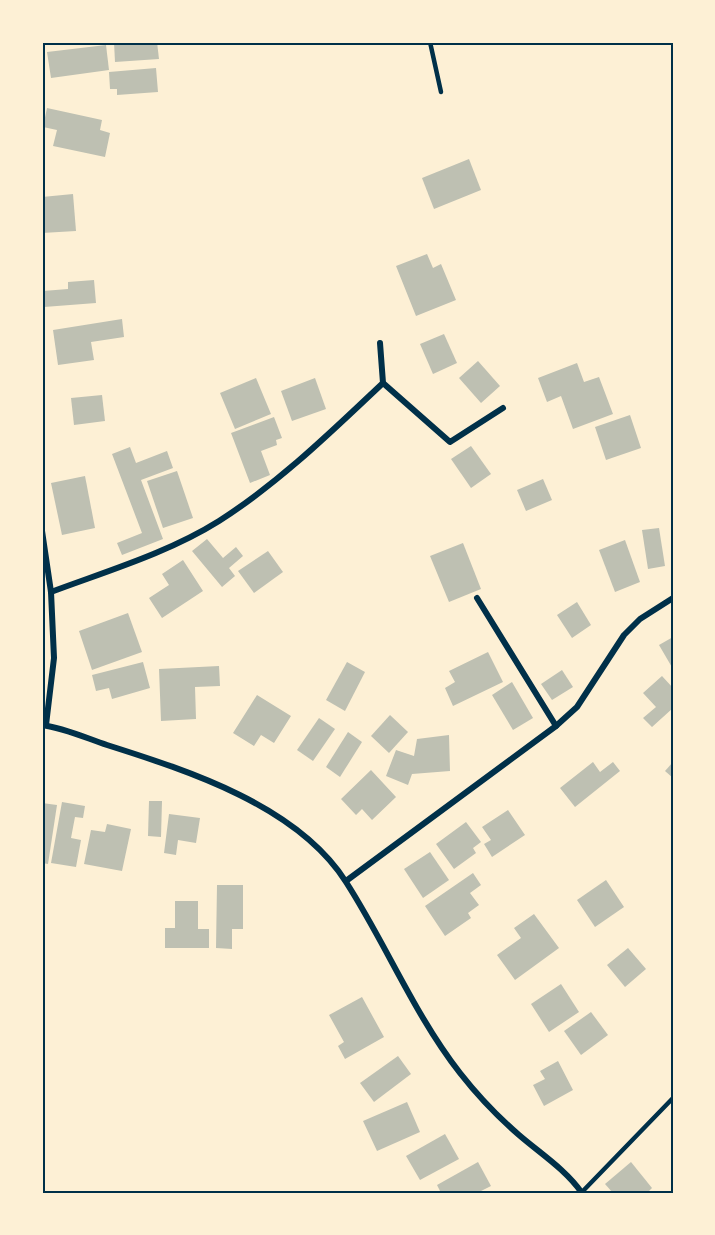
<svg xmlns="http://www.w3.org/2000/svg" width="715" height="1235" viewBox="0 0 715 1235" font-family="Mulish,sans-serif">
  <style>
    .building { fill: #bec0b2 }
    .lines { fill: none; stroke-linecap: round; stroke-linejoin: round }
    .service { stroke: #003049; stroke-width: 4.5 }
    .minor { stroke: #003049; stroke-width: 6 }
    .neatline { fill: none; stroke: #003049; stroke-width: 2 }
  </style>
  <rect width="100%" height="100%" fill="#fdf0d5"/>
  <g class="building">
    <path d="M114,42H157L159,59L115,62Z"/>
    <path d="M106,45L109,70L51,78L47,52Z"/>
    <path d="M156,68L158,92L117,95V89H110L109,72Z"/>
    <path d="M47,108L102,120L100,130L110,133L105,157L53,146L57,130L43,127Z"/>
    <path d="M469,159L481,190L434,209L422,178Z"/>
    <path d="M73,194L76,231L42,233V197Z"/>
    <path d="M427,254L433,268L441,264L456,300L416,316L396,266Z"/>
    <path d="M94,280L96,303L44,307L43,291L68,289V282Z"/>
    <path d="M122,319L124,337L91,342L94,360L58,365L53,330Z"/>
    <path d="M444,334L457,363L433,374L420,344Z"/>
    <path d="M478,361L500,386L481,403L459,378Z"/>
    <path d="M577,363L584,382L599,377L613,414L573,429L561,396L547,402L538,378Z"/>
    <path d="M256,378L271,414L235,429L220,393Z"/>
    <path d="M315,378L326,409L292,421L281,391Z"/>
    <path d="M102,395L105,421L74,425L71,398Z"/>
    <path d="M630,415L641,448L606,460L595,427Z"/>
    <path d="M274,417L282,438L276,440L277,445L261,451L270,475L250,483L231,433Z"/>
    <path d="M471,446L491,474L471,488L451,459Z"/>
    <path d="M130,447L136,463L167,451L173,468L141,480L163,539L122,555L117,543L142,533L112,454Z"/>
    <path d="M177,471L193,518L163,528L147,481Z"/>
    <path d="M85,476L95,528L62,535L51,483Z"/>
    <path d="M543,479L552,500L526,511L517,490Z"/>
    <path d="M659,528L665,566L648,569L642,530Z"/>
    <path d="M207,539L223,558L236,547L243,556L229,568L235,576L222,587L192,551Z"/>
    <path d="M625,540L640,582L615,592L599,550Z"/>
    <path d="M463,543L481,589L449,602L430,556Z"/>
    <path d="M268,551L283,572L254,593L238,571Z"/>
    <path d="M183,560L203,591L162,618L149,598L169,585L162,574Z"/>
    <path d="M577,602L591,625L572,638L557,615Z"/>
    <path d="M128,613L142,652L92,670L79,631Z"/>
    <path d="M673,637V669L659,645Z"/>
    <path d="M488,652L503,682L453,706L445,688L455,682L449,671Z"/>
    <path d="M143,662L150,688L112,699L109,688L96,691L92,675Z"/>
    <path d="M347,662L365,672L345,711L326,700Z"/>
    <path d="M219,666L220,686L195,687L196,719L161,721L159,669Z"/>
    <path d="M562,670L573,687L552,700L541,684Z"/>
    <path d="M662,676L673,688V708L652,727L643,718L656,707L643,693Z"/>
    <path d="M512,682L533,718L513,730L492,695Z"/>
    <path d="M257,695L291,716L274,743L261,735L254,746L233,733Z"/>
    <path d="M390,715L408,732L389,753L371,736Z"/>
    <path d="M319,718L335,729L313,761L297,750Z"/>
    <path d="M348,732L362,742L340,777L326,767Z"/>
    <path d="M449,735L450,771L412,774L408,785L386,776L396,750L414,756L417,739Z"/>
    <path d="M593,762L600,772L613,762L620,771L575,807L560,788Z"/>
    <path d="M673,762V778L665,771Z"/>
    <path d="M371,770L396,797L372,820L362,809L356,815L341,799Z"/>
    <path d="M149,801H162L161,837L148,836Z"/>
    <path d="M62,802L85,806L83,818L75,817L71,838L81,840L76,867L51,863Z"/>
    <path d="M42,803L57,805L48,864L42,863Z"/>
    <path d="M508,810L525,835L492,857L484,844L491,840L482,827Z"/>
    <path d="M169,814L200,818L196,843L178,840L176,855L164,853Z"/>
    <path d="M466,822L481,842L473,848L476,853L454,869L436,844Z"/>
    <path d="M107,824L131,829L122,871L84,864L91,830L105,832Z"/>
    <path d="M430,852L449,880L423,898L404,869Z"/>
    <path d="M473,873L481,885L470,893L479,905L468,913L471,918L445,936L425,906Z"/>
    <path d="M606,880L624,907L595,927L577,900Z"/>
    <path d="M217,885H243V929H232V949L216,948Z"/>
    <path d="M175,901H198V929H209V948H165V928H175Z"/>
    <path d="M534,914L559,948L515,980L497,955L521,938L514,928Z"/>
    <path d="M628,948L646,969L625,987L607,965Z"/>
    <path d="M561,984L579,1012L549,1032L531,1004Z"/>
    <path d="M362,997L384,1037L345,1059L338,1046L344,1042L329,1015Z"/>
    <path d="M591,1012L608,1035L581,1055L564,1031Z"/>
    <path d="M398,1056L411,1074L374,1102L360,1083Z"/>
    <path d="M558,1061L573,1090L544,1106L533,1085L545,1079L540,1071Z"/>
    <path d="M407,1102L420,1132L377,1151L363,1121Z"/>
    <path d="M445,1134L459,1159L420,1180L406,1156Z"/>
    <path d="M478,1162L491,1186L477,1193H441L437,1185Z"/>
    <path d="M631,1162L652,1188L647,1193H613L605,1184Z"/>
  </g>
  <g class="lines">
    <g class="service">
      <path d="M430,42L441,92"/>
      <path d="M582,1192L673,1098"/>
    </g>
    <g class="minor">
      <path d="M380,343L383,383L450,442L503,408"/>
      <path d="M42,531L51,592L54,658L46,725"/>
      <path d="M51,592C107,571 168,553 219,521C280,482 331,432 383,383"/>
      <path d="M477,598L556,726"/>
      <path d="M42,725C64,728 86,738 107,745C189,771 298,806 346,882C386,944 414,1014 460,1073C478,1096 497,1116 519,1135C541,1154 565,1169 582,1193"/>
      <path d="M346,881L556,726L577,707L624,635L640,619L673,598"/>
    </g>
  </g>
  <rect width="715" height="1235" fill="none" stroke="#fdf0d5" stroke-width="87"/>
  <rect x="44" y="44" width="628" height="1148" class="neatline"/>
</svg>
